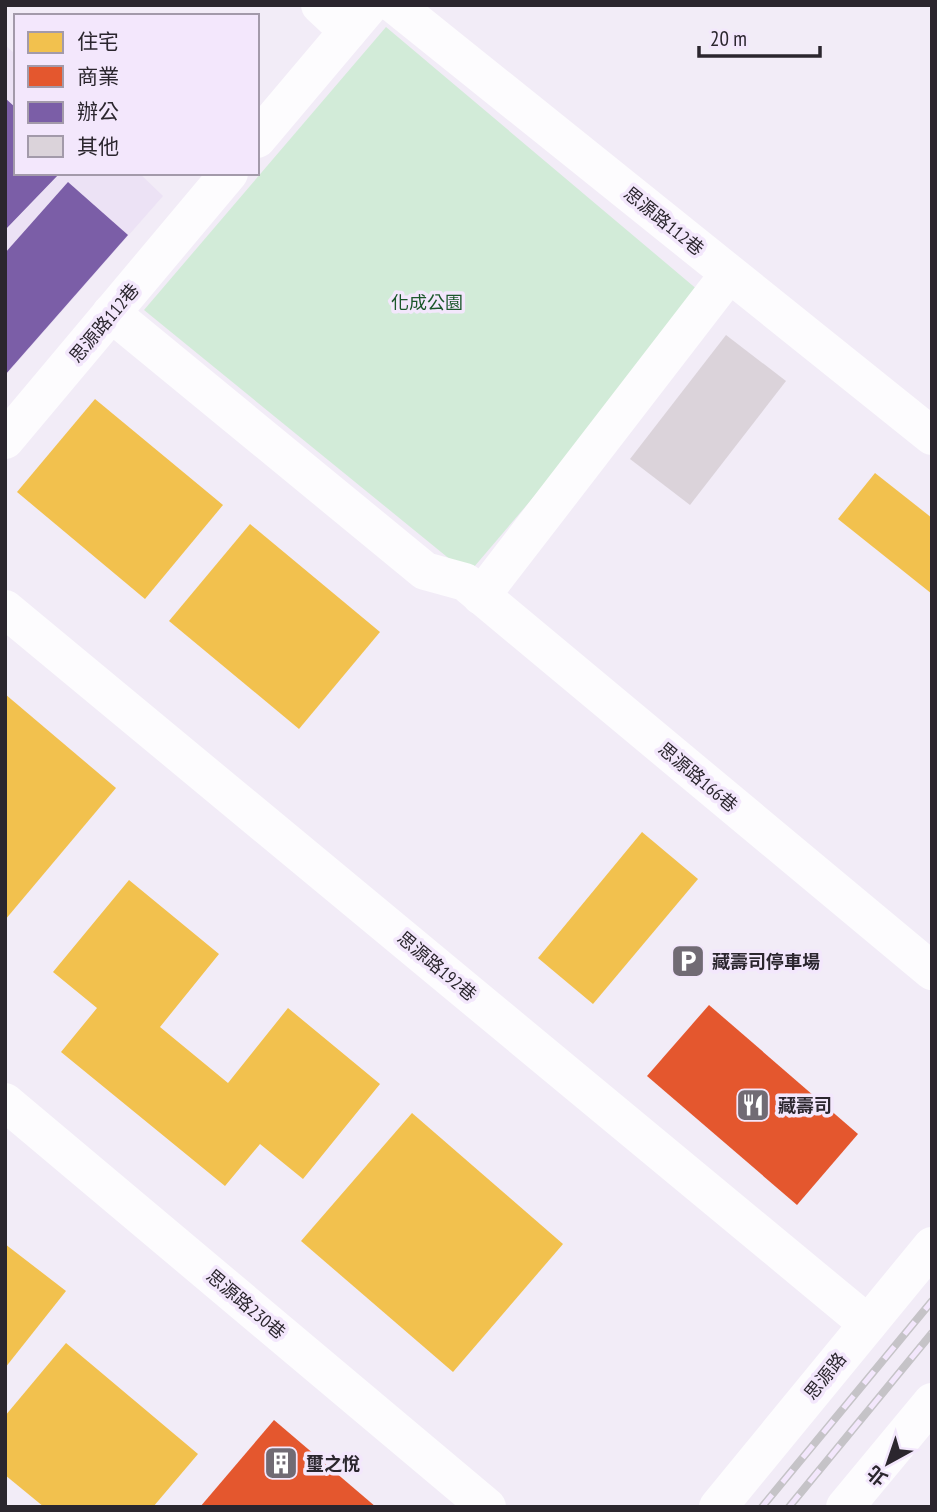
<svg xmlns="http://www.w3.org/2000/svg" width="937" height="1512" viewBox="0 0 937 1512" font-family="'PT Sans Narrow','Noto Sans TC',sans-serif">
  <style>
    .built { fill: #ece2f5 }
    .green { fill: #d2ebd8 }
    .homes { fill: #f2c14e }
    .shops { fill: #e4572e }
    .offices { fill: #7b5ea7 }
    .building { fill: #dbd3da }
    .lines { fill: none; stroke-linecap: round; stroke-linejoin: round }
    .street { stroke: #fdfcfe; stroke-width: 38 }
    .secondary { stroke: #fdfcfe; stroke-width: 38 }
    .rail-casing { stroke: #c5c3c7; stroke-width: 8 }
    .rail { stroke: #f3e7fc; stroke-width: 5; stroke-dasharray: 16; stroke-linecap: butt }
    .labels { text-anchor: middle; dominant-baseline: central; stroke-width: 7; stroke-linejoin: round; paint-order: stroke }
    .street-label { font-size: 18px; fill: #2b262e; stroke: #f3e7fc }
    .park-label { font-size: 18px; fill: #1b572a; stroke: #f3e7fc }
    .poi-label { font-size: 18px; font-weight: bold; fill: #2b262e; stroke: #f3e7fc; text-anchor: start }
  </style>
  <rect width="100%" height="100%" fill="#f2ecf7"/>
  <path class="built" d="M5,45L16,55V173H139L163,196L5,376Z"/>
  <path class="green" d="M386,27L705,296L468,574L144,310Z"/>
  <g class="homes">
    <path d="M95,399L223,505L145,599L17,492Z"/>
    <path d="M875,473L932,518V594L838,519Z"/>
    <path d="M250,524L380,632L299,729L169,621Z"/>
    <path d="M5,694L116,788L5,920Z"/>
    <path d="M642,832L698,879L593,1004L538,958Z"/>
    <path d="M129,880L219,954L160,1027L228,1083L288,1008L380,1084L303,1179L260,1144L225,1186L61,1052L97,1008L53,972Z"/>
    <path d="M412,1113L563,1244L453,1372L301,1241Z"/>
    <path d="M5,1244L66,1291L5,1368Z"/>
    <path d="M66,1343L198,1454L153,1507H44L5,1475V1416Z"/>
  </g>
  <g class="shops">
    <path d="M709,1005L858,1134L797,1205L647,1076Z"/>
    <path d="M274,1420L376,1507H200Z"/>
  </g>
  <g class="offices">
    <path d="M5,98L16,108V173H60L5,230Z"/>
    <path d="M68,182L128,235L5,375V253Z"/>
  </g>
  <path class="building" d="M726,335L786,381L690,505L630,459Z"/>
  <g class="lines">
    <g class="street">
      <path d="M320,5L348,31"/>
      <path d="M395,5L932,436"/>
      <path d="M257,139L370,5"/>
      <path d="M111,313L425,571L465,582L932,971"/>
      <path d="M5,440L229,173"/>
      <path d="M481,596L729,274"/>
      <path d="M5,609L868,1324"/>
      <path d="M5,1102L487,1507"/>
    </g>
    <g class="secondary">
      <path d="M718,1507L932,1246"/>
      <path d="M845,1507L932,1402"/>
    </g>
    <g class="rail-casing">
      <g id="rail">
        <path d="M762,1507L932,1301"/>
        <path d="M789,1507L932,1333"/>
      </g>
    </g>
    <use href="#rail" class="rail"/>
  </g>
  <defs>
    <g id="parking-square" transform="scale(1.75)"><rect x="-9" y="-9" width="18" height="18" rx="4" fill="#716b74" stroke="#f3e7fc"/><path d="M-3.5-5.5H1a3.5 3.5 0 0 1 0 7H-1V5.5H-3.5ZM-1-3.4V-.6H.8a1.4 1.4 0 0 0 0-2.8Z" fill="#fff"/></g>
    <g id="restaurant-square" transform="scale(1.75)"><rect x="-9" y="-9" width="18" height="18" rx="4" fill="#716b74" stroke="#f3e7fc"/><path d="M-5-6h1v4h1v-4h1v4h1v-4h1v5L-1.5 .5V6h-2V.5L-5-1ZM5-6V6H3V1.5H1.5Q1.5-4 5-6Z" fill="#fff"/></g>
    <g id="building-square" transform="scale(1.75)"><rect x="-9" y="-9" width="18" height="18" rx="4" fill="#716b74" stroke="#f3e7fc"/><path d="M-4-6H4V6H1V3H-1V6H-4ZM-2.5-4.3h1.7v1.8h-1.7ZM.8-4.3h1.7v1.8H.8ZM-2.5-1h1.7V.8h-1.7ZM.8-1h1.7V.8H.8Z" fill="#fff"/></g>
  </defs>
  <g fill-rule="evenodd">
    <use href="#parking-square" x="688" y="961"/>
    <use href="#restaurant-square" x="753" y="1105"/>
    <use href="#building-square" x="281" y="1463"/>
  </g>
  <g class="labels">
    <g class="street-label">
      <text transform="translate(664 221) rotate(39)">思源路112巷</text>
      <text transform="translate(104 323) rotate(-50)">思源路112巷</text>
      <text transform="translate(698 777) rotate(40)">思源路166巷</text>
      <text transform="translate(437 966) rotate(40)">思源路192巷</text>
      <text transform="translate(246 1304) rotate(40)">思源路230巷</text>
      <text transform="translate(825 1376) rotate(-51)">思源路</text>
    </g>
    <g class="park-label">
      <text x="427" y="302">化成公園</text>
    </g>
    <g class="poi-label">
      <text x="712" y="961">藏壽司停車場</text>
      <text x="778" y="1105">藏壽司</text>
      <text x="306" y="1463">璽之悅</text>
    </g>
  </g>
  <rect width="937" height="1512" fill="none" stroke="#2b262e" stroke-width="14"/>
  <rect x="14" y="14" width="245" height="161" fill="#f3e7fc" stroke="#a39aaa" stroke-width="2"/>
  <rect x="28" y="32" width="35" height="21" fill="#f2c14e" stroke="#a39aaa" stroke-width="2"/>
  <text x="77" y="49" font-size="21" fill="#2b262e">住宅</text>
  <rect x="28" y="66" width="35" height="21" fill="#e4572e" stroke="#a39aaa" stroke-width="2"/>
  <text x="77" y="84" font-size="21" fill="#2b262e">商業</text>
  <rect x="28" y="102" width="35" height="21" fill="#7b5ea7" stroke="#a39aaa" stroke-width="2"/>
  <text x="77" y="119" font-size="21" fill="#2b262e">辦公</text>
  <rect x="28" y="136" width="35" height="21" fill="#dbd3da" stroke="#a39aaa" stroke-width="2"/>
  <text x="77" y="154" font-size="21" fill="#2b262e">其他</text>
  <g transform="translate(888 1463) rotate(220)" stroke="#f3e7fc" stroke-width="5" paint-order="stroke">
  <path d="M0-5L12 26L0 18L-12 26Z" fill="#2b262e"/>
  <text y="-10" font-size="19" font-weight="bold" text-anchor="middle" fill="#2b262e">北</text>
  </g>
  <path d="M699 46v10h121v-10" fill="none" stroke="#2b262e" stroke-width="3.5"/>
  <text x="710" y="46" font-size="21" fill="#2b262e" stroke="#f3e7fc" stroke-width="5" paint-order="stroke">20 m</text>
</svg>
